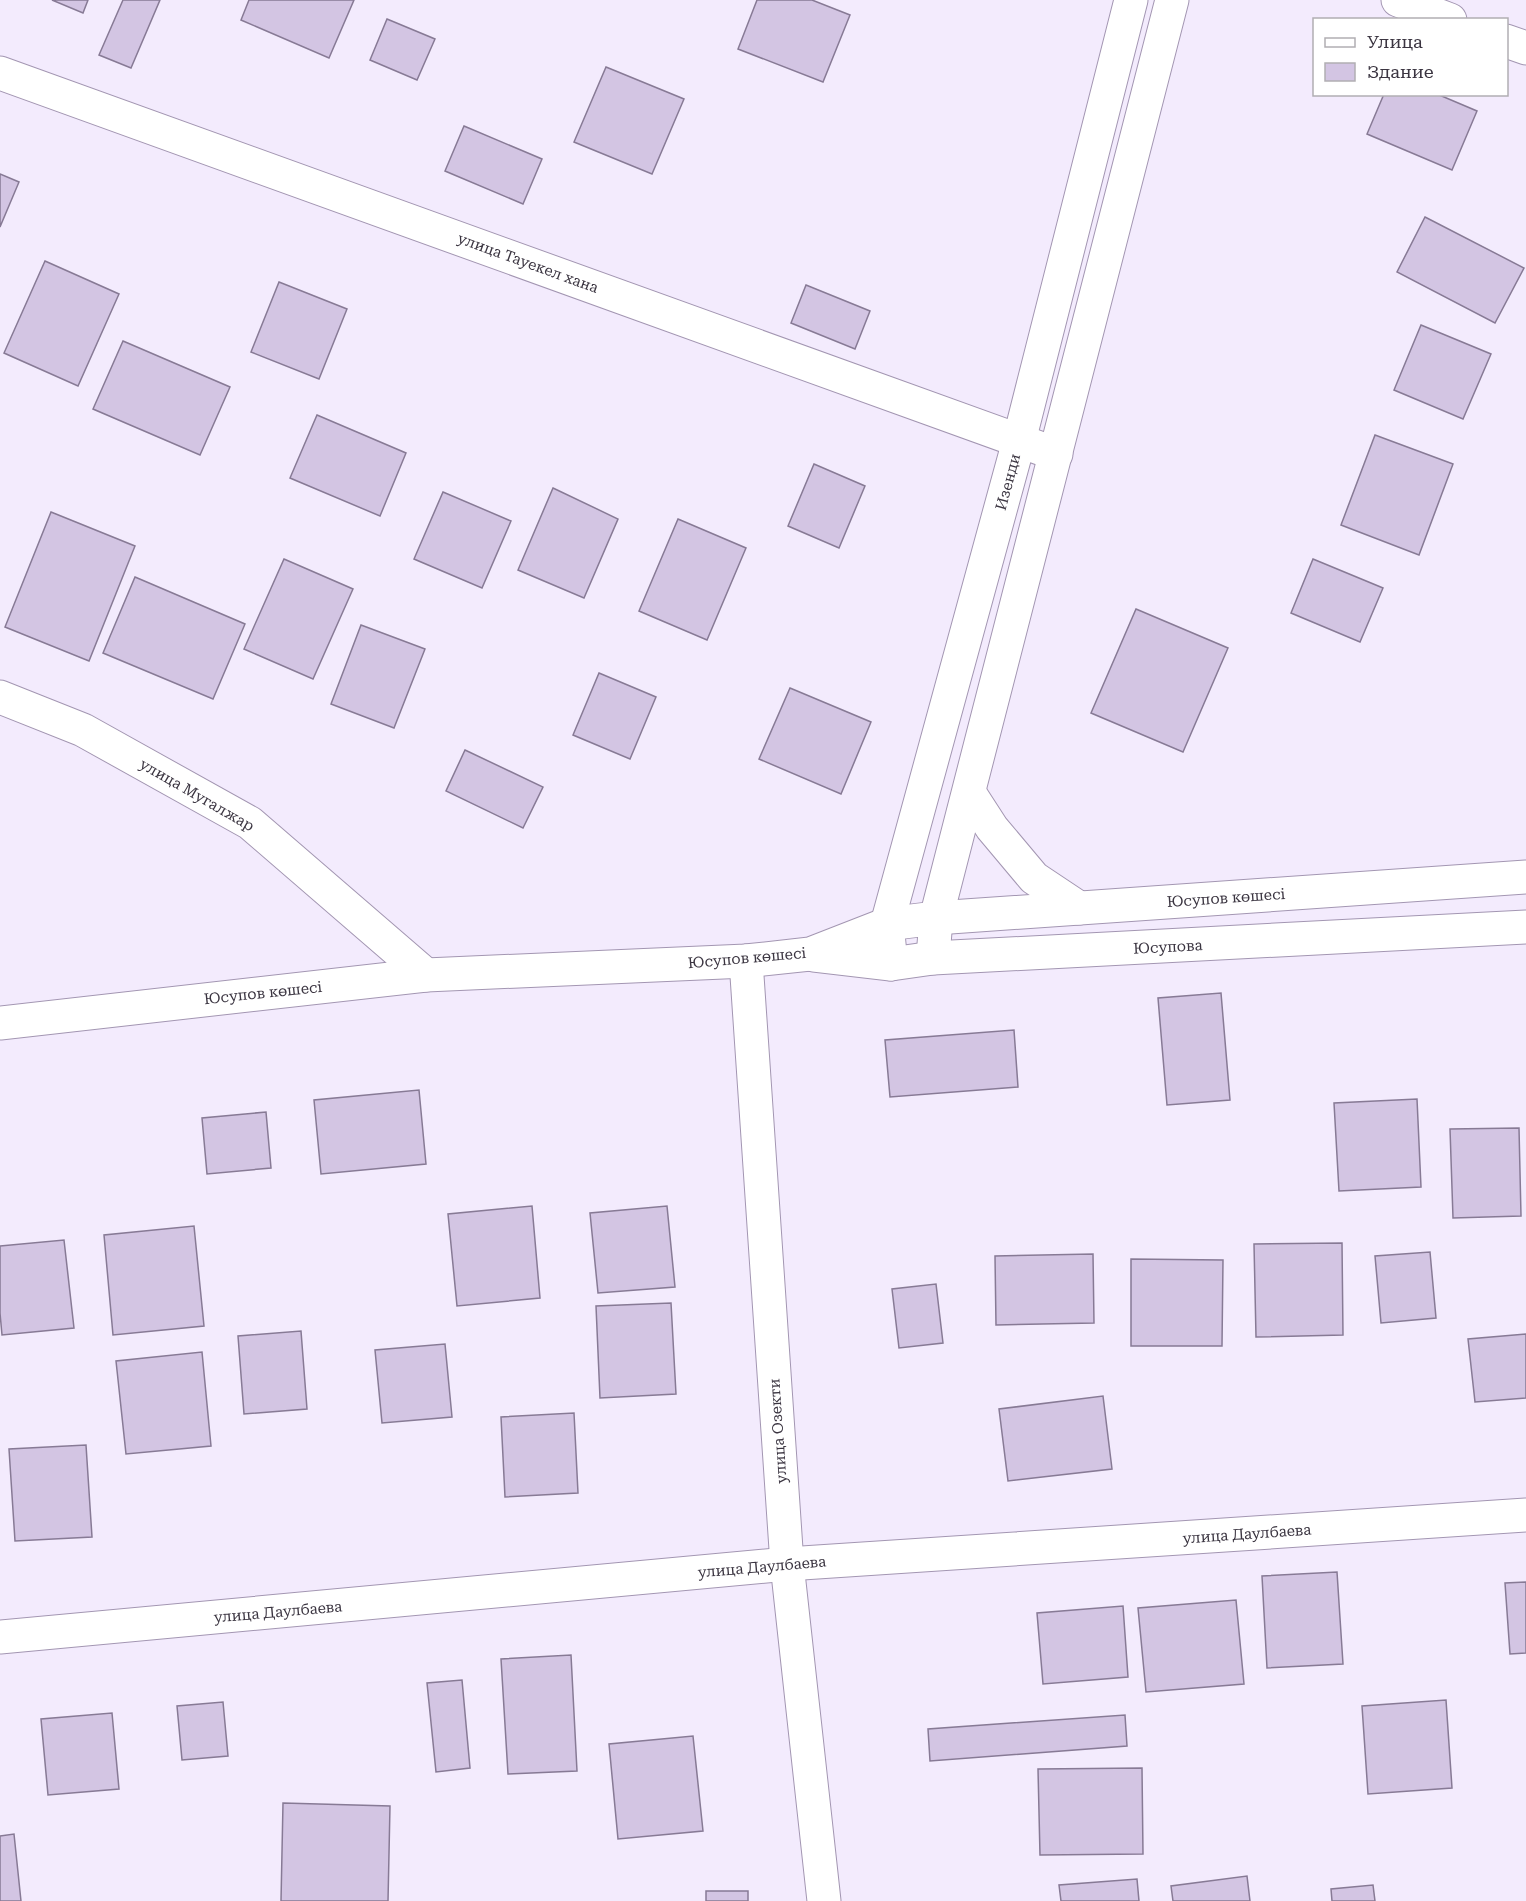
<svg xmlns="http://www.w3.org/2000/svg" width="1526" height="1901" viewBox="0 0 1526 1901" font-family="'Roboto Serif',serif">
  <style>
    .building { fill: #d3c5e3; stroke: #877a95; stroke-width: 1.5 }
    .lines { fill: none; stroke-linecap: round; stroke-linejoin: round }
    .minor-casing { stroke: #a396b2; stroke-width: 35 }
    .minor { stroke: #fff; stroke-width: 33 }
    .labels { text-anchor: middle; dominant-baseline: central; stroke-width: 5; stroke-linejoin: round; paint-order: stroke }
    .street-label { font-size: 15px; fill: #3b3541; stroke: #fff }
  </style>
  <rect width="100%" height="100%" fill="#f3ebfd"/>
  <g class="building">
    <path d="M52,0H88L83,13Z"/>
    <path d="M123,0H160L131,68L99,55Z"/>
    <path d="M249,0H354L329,58L241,20Z"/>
    <path d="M757,0H812L850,15L823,82L738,49Z"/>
    <path d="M387,19L435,39L417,80L370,60Z"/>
    <path d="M606,67L684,99L652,174L574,142Z"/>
    <path d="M1384,94H1437L1477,111L1452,170L1367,134Z"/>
    <path d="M464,126L542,159L523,204L445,171Z"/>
    <path d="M0,174L19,182L0,227Z"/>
    <path d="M1425,217L1524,268L1495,323L1397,272Z"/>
    <path d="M45,261L119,294L78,386L4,353Z"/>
    <path d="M279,282L347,309L319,379L251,352Z"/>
    <path d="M806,285L870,311L855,349L791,323Z"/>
    <path d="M1421,325L1491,354L1463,419L1394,390Z"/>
    <path d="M123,341L230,387L200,455L93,409Z"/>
    <path d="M317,415L406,453L380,516L290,478Z"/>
    <path d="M1375,435L1453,464L1419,555L1341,525Z"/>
    <path d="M814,464L865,486L839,548L788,526Z"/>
    <path d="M553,488L618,519L584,598L518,570Z"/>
    <path d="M443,492L511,521L482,588L414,559Z"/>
    <path d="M51,512L135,546L89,661L5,627Z"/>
    <path d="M678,519L746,548L707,640L639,611Z"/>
    <path d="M284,559L353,589L313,679L244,649Z"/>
    <path d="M1313,559L1383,588L1360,642L1291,613Z"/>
    <path d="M135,577L245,624L213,699L103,653Z"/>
    <path d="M1136,609L1228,648L1183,752L1091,713Z"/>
    <path d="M361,625L425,649L394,728L331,704Z"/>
    <path d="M599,673L656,697L630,759L573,735Z"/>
    <path d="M790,688L871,722L841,794L759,759Z"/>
    <path d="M465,750L543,787L523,828L446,791Z"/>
    <path d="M1221,993L1230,1100L1167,1105L1158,998Z"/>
    <path d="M1014,1030L1018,1087L890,1097L885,1040Z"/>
    <path d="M419,1090L426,1164L321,1174L314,1100Z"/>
    <path d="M1417,1099L1421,1187L1339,1191L1334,1103Z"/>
    <path d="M266,1112L271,1168L207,1174L202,1118Z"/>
    <path d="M1519,1128L1521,1216L1453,1218L1450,1129Z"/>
    <path d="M532,1206L540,1298L457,1306L448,1214Z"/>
    <path d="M667,1206L675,1287L598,1293L590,1213Z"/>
    <path d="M194,1226L204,1326L113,1335L104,1235Z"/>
    <path d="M64,1240L74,1328L2,1335L0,1313V1246Z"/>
    <path d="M1342,1243L1343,1335L1256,1337L1254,1244Z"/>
    <path d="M1430,1252L1436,1318L1381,1323L1375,1256Z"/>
    <path d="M1093,1254L1094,1323L996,1325L995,1256Z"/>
    <path d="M1131,1259L1223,1260L1222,1346H1131Z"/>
    <path d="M936,1284L943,1343L899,1348L892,1289Z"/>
    <path d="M671,1303L676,1394L600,1398L596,1306Z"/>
    <path d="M301,1331L307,1409L244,1414L238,1336Z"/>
    <path d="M1526,1334V1398L1475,1402L1468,1339Z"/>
    <path d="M445,1344L452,1417L382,1423L375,1350Z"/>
    <path d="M202,1352L211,1446L126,1454L116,1361Z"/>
    <path d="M1103,1396L1112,1469L1008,1481L999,1409Z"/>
    <path d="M574,1413L578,1493L505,1497L501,1417Z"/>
    <path d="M86,1445L92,1537L15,1541L9,1449Z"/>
    <path d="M1337,1572L1343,1664L1267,1668L1262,1576Z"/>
    <path d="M1526,1582V1653L1510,1654L1505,1583Z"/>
    <path d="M1236,1600L1244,1684L1146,1692L1138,1608Z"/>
    <path d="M1123,1606L1128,1677L1043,1684L1037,1613Z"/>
    <path d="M571,1655L577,1771L508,1774L501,1659Z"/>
    <path d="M462,1680L470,1768L436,1772L427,1683Z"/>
    <path d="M1446,1700L1452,1788L1368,1794L1362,1706Z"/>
    <path d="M223,1702L228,1756L182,1760L177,1706Z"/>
    <path d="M112,1713L119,1789L48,1795L41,1719Z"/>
    <path d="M1125,1715L1127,1746L930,1761L928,1729Z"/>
    <path d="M693,1736L703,1831L618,1839L609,1744Z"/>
    <path d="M1142,1768L1143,1854L1040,1855L1038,1769Z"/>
    <path d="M283,1803L390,1806L388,1901H281Z"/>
    <path d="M14,1834L21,1901H0V1836Z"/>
    <path d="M1247,1876L1250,1901H1173L1171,1886Z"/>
    <path d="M1137,1879L1139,1901H1061L1059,1885Z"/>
    <path d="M1373,1885L1375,1901H1332L1331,1889Z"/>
    <rect x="706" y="1891" width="42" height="10"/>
  </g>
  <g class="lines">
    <g class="minor-casing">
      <g id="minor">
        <path d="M1398,0L1450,20"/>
        <path d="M1506,41L1526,48"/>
        <path d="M0,73L1056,454"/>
        <path d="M0,697L83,730L250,823L426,975"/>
        <path d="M970,794L992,828L1034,878L1079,908"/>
        <path d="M814,955L891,964L933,958L1526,927"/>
        <path d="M933,958L936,918L1172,0"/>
        <path d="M746,961L787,1564L824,1901"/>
        <path d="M891,964L887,924L1019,441L1131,0"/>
        <path d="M0,1023L426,975L746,961L810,954L887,924L936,918L1526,877"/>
        <path d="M0,1637L787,1564L1526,1515"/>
      </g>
    </g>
    <use href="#minor" class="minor"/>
  </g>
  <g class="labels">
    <g class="street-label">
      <text transform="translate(528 263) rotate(20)">улица Тауекел хана</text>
      <text transform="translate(1008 482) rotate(-75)">Изенди</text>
      <text transform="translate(197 795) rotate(30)">улица Мугалжар</text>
      <text transform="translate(1226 898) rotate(-4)">Юсупов көшесі</text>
      <text transform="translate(1168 947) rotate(-3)">Юсупова</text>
      <text transform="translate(747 958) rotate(-5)">Юсупов көшесі</text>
      <text transform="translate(263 993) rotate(-6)">Юсупов көшесі</text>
      <text transform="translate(778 1431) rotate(-94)">улица Озекти</text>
      <text transform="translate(1247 1534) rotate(-4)">улица Даулбаева</text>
      <text transform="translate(762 1567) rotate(-5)">улица Даулбаева</text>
      <text transform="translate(278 1612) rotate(-5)">улица Даулбаева</text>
    </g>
  </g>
  <rect x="1313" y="18" width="195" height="78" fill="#ffffff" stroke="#b1aeb3" stroke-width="1.5"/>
  <rect x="1325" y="38" width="30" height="9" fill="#ffffff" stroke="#b1aeb3" stroke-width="1.5"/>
  <text x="1367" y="48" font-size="18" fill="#3b3541">Улица</text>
  <rect x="1325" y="63" width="30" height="18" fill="#d3c5e3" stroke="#b1aeb3" stroke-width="1.5"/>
  <text x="1367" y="78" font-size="18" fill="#3b3541">Здание</text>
</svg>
